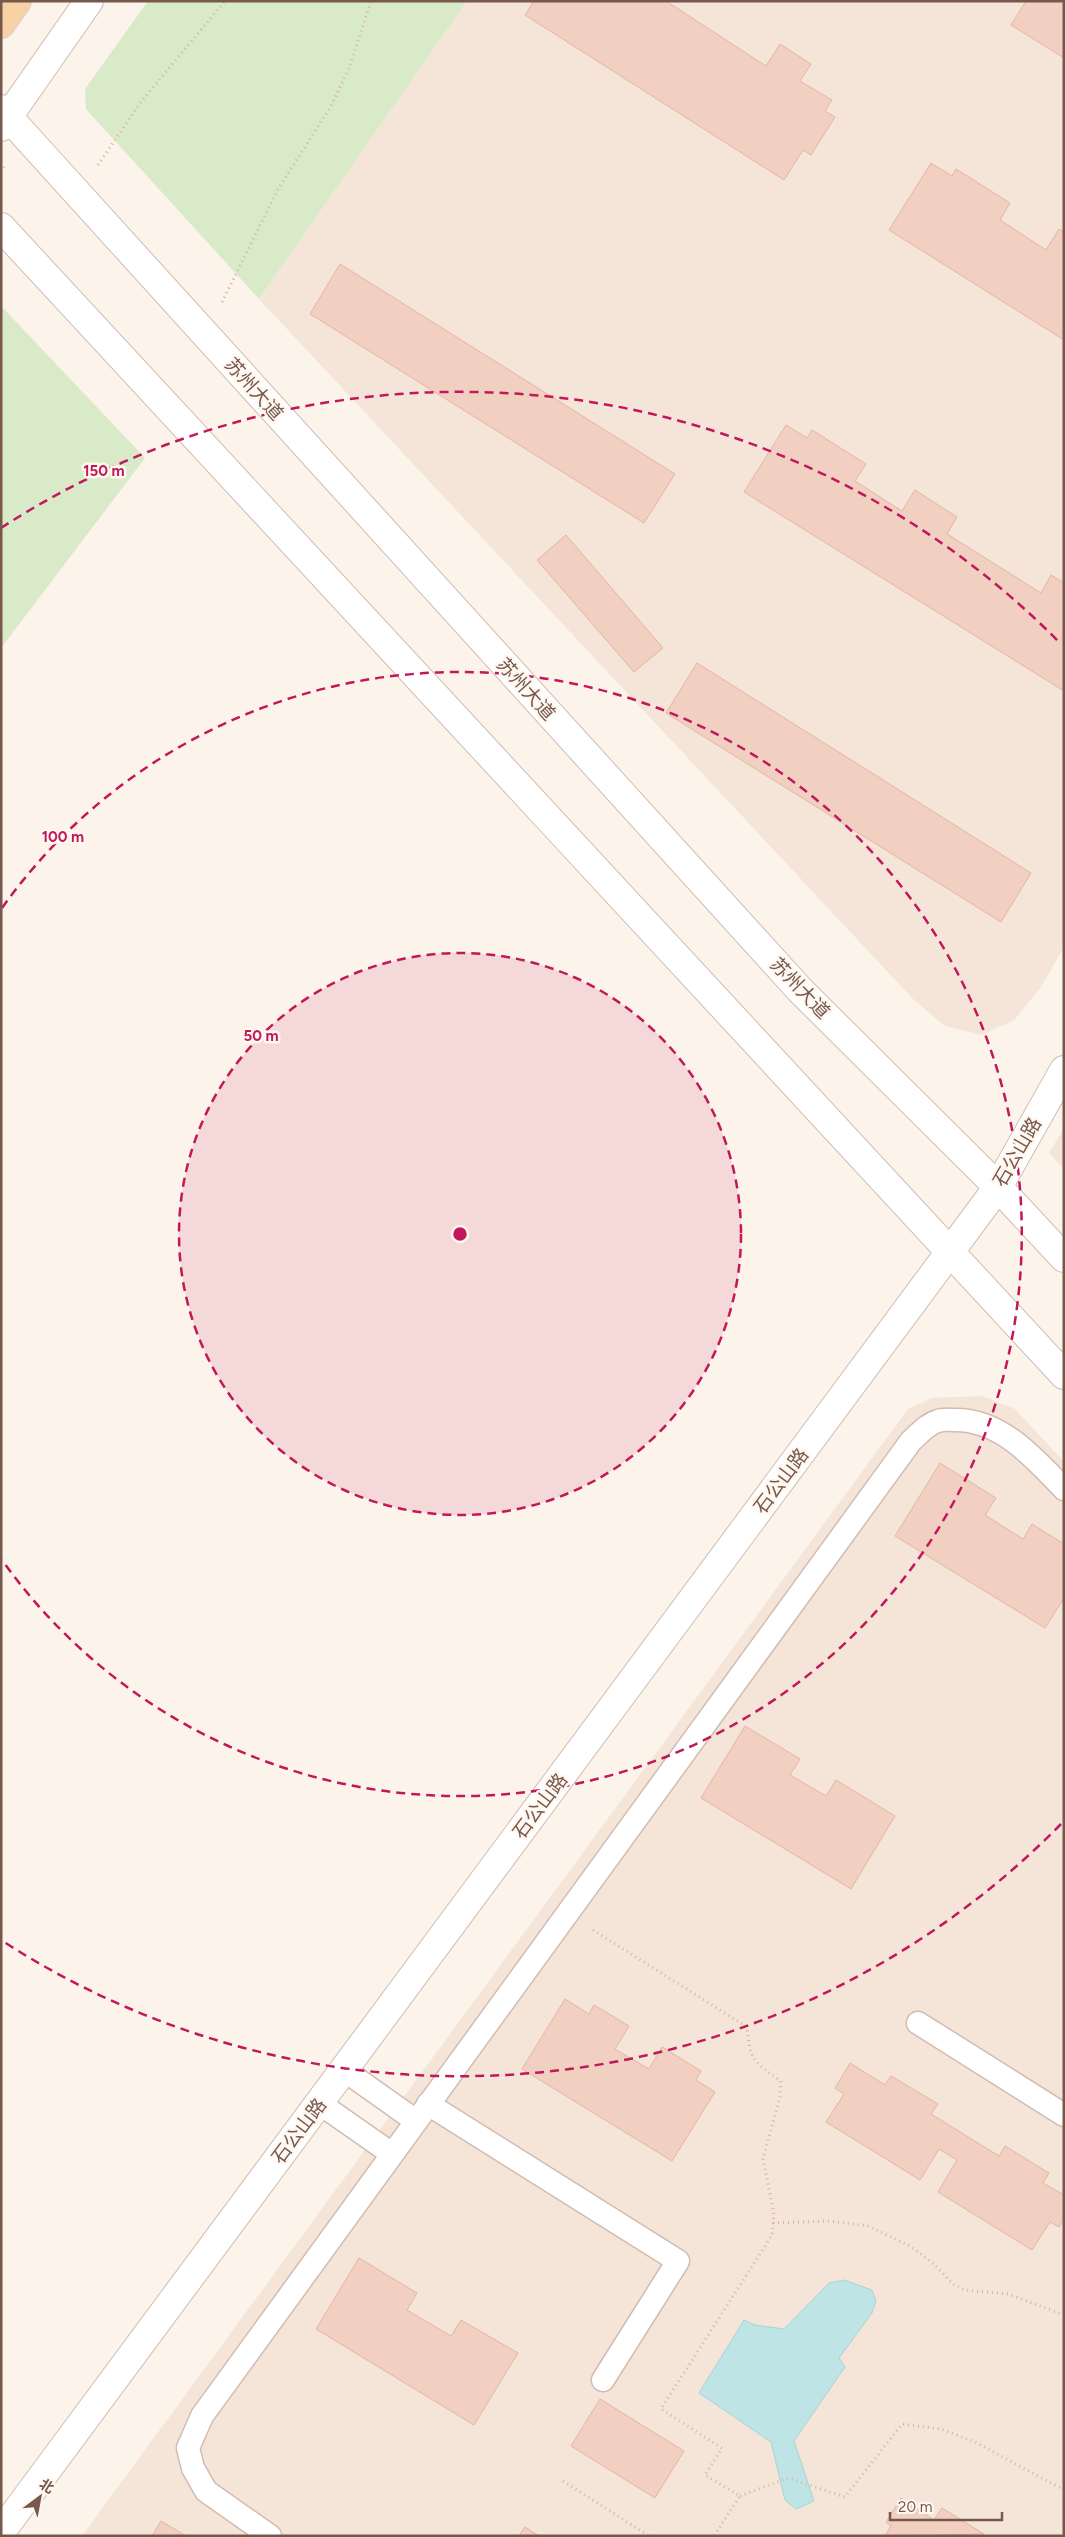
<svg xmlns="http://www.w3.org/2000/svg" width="1065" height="2537" viewBox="0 0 1065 2537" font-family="Figtree,'Noto Sans SC',sans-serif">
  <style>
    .residential { fill: #f4e5d8 }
    .green { fill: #d9eac8 }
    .water { fill: #bee4e6; stroke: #a5d5d8 }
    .building { fill: #f1d0c2; stroke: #e3b5a3 }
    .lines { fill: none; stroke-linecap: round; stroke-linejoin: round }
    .service-casing { stroke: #d1bcb2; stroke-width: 25 }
    .minor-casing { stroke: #d1bcb2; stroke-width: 30 }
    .tertiary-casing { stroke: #d1bcb2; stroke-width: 30 }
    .primary-casing { stroke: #d9d0cd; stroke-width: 30 }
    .path { stroke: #d7b3a5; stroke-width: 3; stroke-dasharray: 1 4; stroke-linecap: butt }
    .service { stroke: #fff; stroke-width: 22 }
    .minor { stroke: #fff; stroke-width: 28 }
    .tertiary { stroke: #fff; stroke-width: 28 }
    .primary { stroke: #f8d1a5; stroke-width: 28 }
    .ring { fill: none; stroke: #c2185b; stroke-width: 2.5; stroke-dasharray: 9 6 }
    .labels { text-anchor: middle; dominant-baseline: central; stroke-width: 5; stroke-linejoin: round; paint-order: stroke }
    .street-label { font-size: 19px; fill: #77584d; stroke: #fff8f1 }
    .centre { fill: #c2185b; stroke: #fff8f1; stroke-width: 2.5 }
    .ring-label { font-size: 15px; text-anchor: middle; font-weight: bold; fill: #c2185b; stroke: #fff8f1; stroke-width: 5; stroke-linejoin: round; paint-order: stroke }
  </style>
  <rect width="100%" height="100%" fill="#fcf3ea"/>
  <g class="residential">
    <path d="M467,1H1064V947L1041,987L1014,1020L982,1035L945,1026L913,999L259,299Z"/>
    <path d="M1064,1128V1169L1049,1153Z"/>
    <path d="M982,1396L1015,1409L1064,1462V2536H82L908,1409L932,1398Z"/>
  </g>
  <g class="green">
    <path d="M148,1H467L259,299L86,109L85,89Z"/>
    <path d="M1,306L145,458L1,648Z"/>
  </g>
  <path class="water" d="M844,2280L872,2290L876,2301L872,2313L839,2358L845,2367L794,2441L814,2501L796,2509L785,2500L771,2442L699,2393L744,2320L755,2325L784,2329L829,2283Z"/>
  <g class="building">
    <path d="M534,1H666L766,66L780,44L811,64L800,81L832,100L825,111L835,117L811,155L803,150L784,180L525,15Z"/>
    <path d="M1026,1H1064V58L1011,25Z"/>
    <path d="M931,163L952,176L956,169L1010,203L1000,220L1046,250L1059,229L1064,233V340L889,230Z"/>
    <path d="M340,264L675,474L644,523L310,314Z"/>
    <path d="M786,425L807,438L812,430L866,464L855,481L902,511L915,490L957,517L947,534L1041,593L1051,575L1064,583V691L744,492Z"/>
    <path d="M566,535L663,648L634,672L537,560Z"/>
    <path d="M697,663L1031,873L1001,922L666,713Z"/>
    <path d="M940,1463L996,1498L985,1515L1023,1539L1032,1524L1064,1544V1598L1045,1628L895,1536Z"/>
    <path d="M745,1726L800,1759L790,1775L826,1796L836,1780L895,1816L851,1889L701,1798Z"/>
    <path d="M565,1999L589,2014L594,2005L629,2026L615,2049L649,2069L662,2047L701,2071L696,2080L715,2092L672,2161L522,2069Z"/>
    <path d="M850,2063L885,2085L891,2076L938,2104L931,2114L999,2156L1005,2146L1049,2173L1043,2183L1064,2195V2218L1059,2227L1050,2222L1032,2250L938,2192L957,2160L939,2149L920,2180L826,2122L844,2094L835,2088Z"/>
    <path d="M359,2258L417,2293L407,2310L451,2336L461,2320L518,2353L474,2425L316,2329Z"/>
    <path d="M600,2399L684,2451L655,2498L571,2446Z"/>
    <path d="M901,2498L934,2520L942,2508L984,2534L885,2536L891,2526L886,2522Z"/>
    <path d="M161,2521L186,2536H152Z"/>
    <path d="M525,2527L539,2536H519Z"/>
  </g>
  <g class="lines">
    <g class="service-casing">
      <g id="service">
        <path d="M918,2023L1064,2115"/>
        <path d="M344,2070L416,2121"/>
        <path d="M319,2103L392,2154"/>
        <path d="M428,2104L678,2261L603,2380"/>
        <path d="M270,2536L206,2491L193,2468L188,2448L202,2416L911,1441C919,1434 927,1424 938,1421C943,1419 949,1420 954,1420C1001,1419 1034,1458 1064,1489"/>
      </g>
    </g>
    <g class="minor-casing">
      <path id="minor" d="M1,127L89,1"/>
    </g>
    <g class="tertiary-casing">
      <g id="tertiary">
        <path d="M1,109L800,990L998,1187L1064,1258"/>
        <path d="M1,227L1064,1375"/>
        <path d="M1,2532L998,1187L1064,1070"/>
      </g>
    </g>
    <g class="primary-casing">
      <path id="primary" d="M1,24L17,1"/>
    </g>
    <g class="path">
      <path d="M98,165L140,103L225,1"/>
      <path d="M1,172L5,164"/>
      <path d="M222,302L277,191L331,106L349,68L371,1"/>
      <path d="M593,1930L747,2027C750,2061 754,2062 781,2081L780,2097L763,2159L774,2214L772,2235L661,2409L722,2448L705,2475L740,2496L714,2536"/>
      <path d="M773,2223L830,2221L868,2226L910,2246L934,2264L953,2284L965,2290L1008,2294L1064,2315"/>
      <path d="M563,2481L649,2536"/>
      <path d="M740,2496L788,2478L845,2497L902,2424L941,2429L975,2442L1064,2490"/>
    </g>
    <use href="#service" class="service"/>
    <use href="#minor" class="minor"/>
    <use href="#tertiary" class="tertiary"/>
    <use href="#primary" class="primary"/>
  </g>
  <circle cx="460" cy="1234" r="281" fill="#c2185b" fill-opacity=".12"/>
  <g class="ring">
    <circle cx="460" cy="1234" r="281"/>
    <path d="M2 908A562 562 0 1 1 2 1560"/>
    <path d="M1061 1824A842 842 0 0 1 1 1940M1 528A842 842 0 0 1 1061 644"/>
  </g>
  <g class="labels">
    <g class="street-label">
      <text transform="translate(254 389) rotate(48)">苏州大道</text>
      <text transform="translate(526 689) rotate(48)">苏州大道</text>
      <text transform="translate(800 988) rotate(46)">苏州大道</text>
      <text transform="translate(1017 1152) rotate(-60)">石公山路</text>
      <text transform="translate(781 1481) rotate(-53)">石公山路</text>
      <text transform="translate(540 1806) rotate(-53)">石公山路</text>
      <text transform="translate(299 2131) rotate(-53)">石公山路</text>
    </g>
  </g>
  <circle cx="460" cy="1234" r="8" class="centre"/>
  <g class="ring-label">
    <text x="104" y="476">150 m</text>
    <text x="63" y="842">100 m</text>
    <text x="261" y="1041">50 m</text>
  </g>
  <rect width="1065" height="2537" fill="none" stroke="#77584d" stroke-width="5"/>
  <g transform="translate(40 2497) rotate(32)" stroke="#fff8f1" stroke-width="4" paint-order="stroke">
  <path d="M0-4L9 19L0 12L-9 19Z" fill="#77584d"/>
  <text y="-8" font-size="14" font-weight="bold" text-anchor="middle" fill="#77584d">北</text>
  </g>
  <path d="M890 2512v8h112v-8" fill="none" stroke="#77584d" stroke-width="2.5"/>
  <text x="898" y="2512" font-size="15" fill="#77584d" stroke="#fff8f1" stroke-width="4" paint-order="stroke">20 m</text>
</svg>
